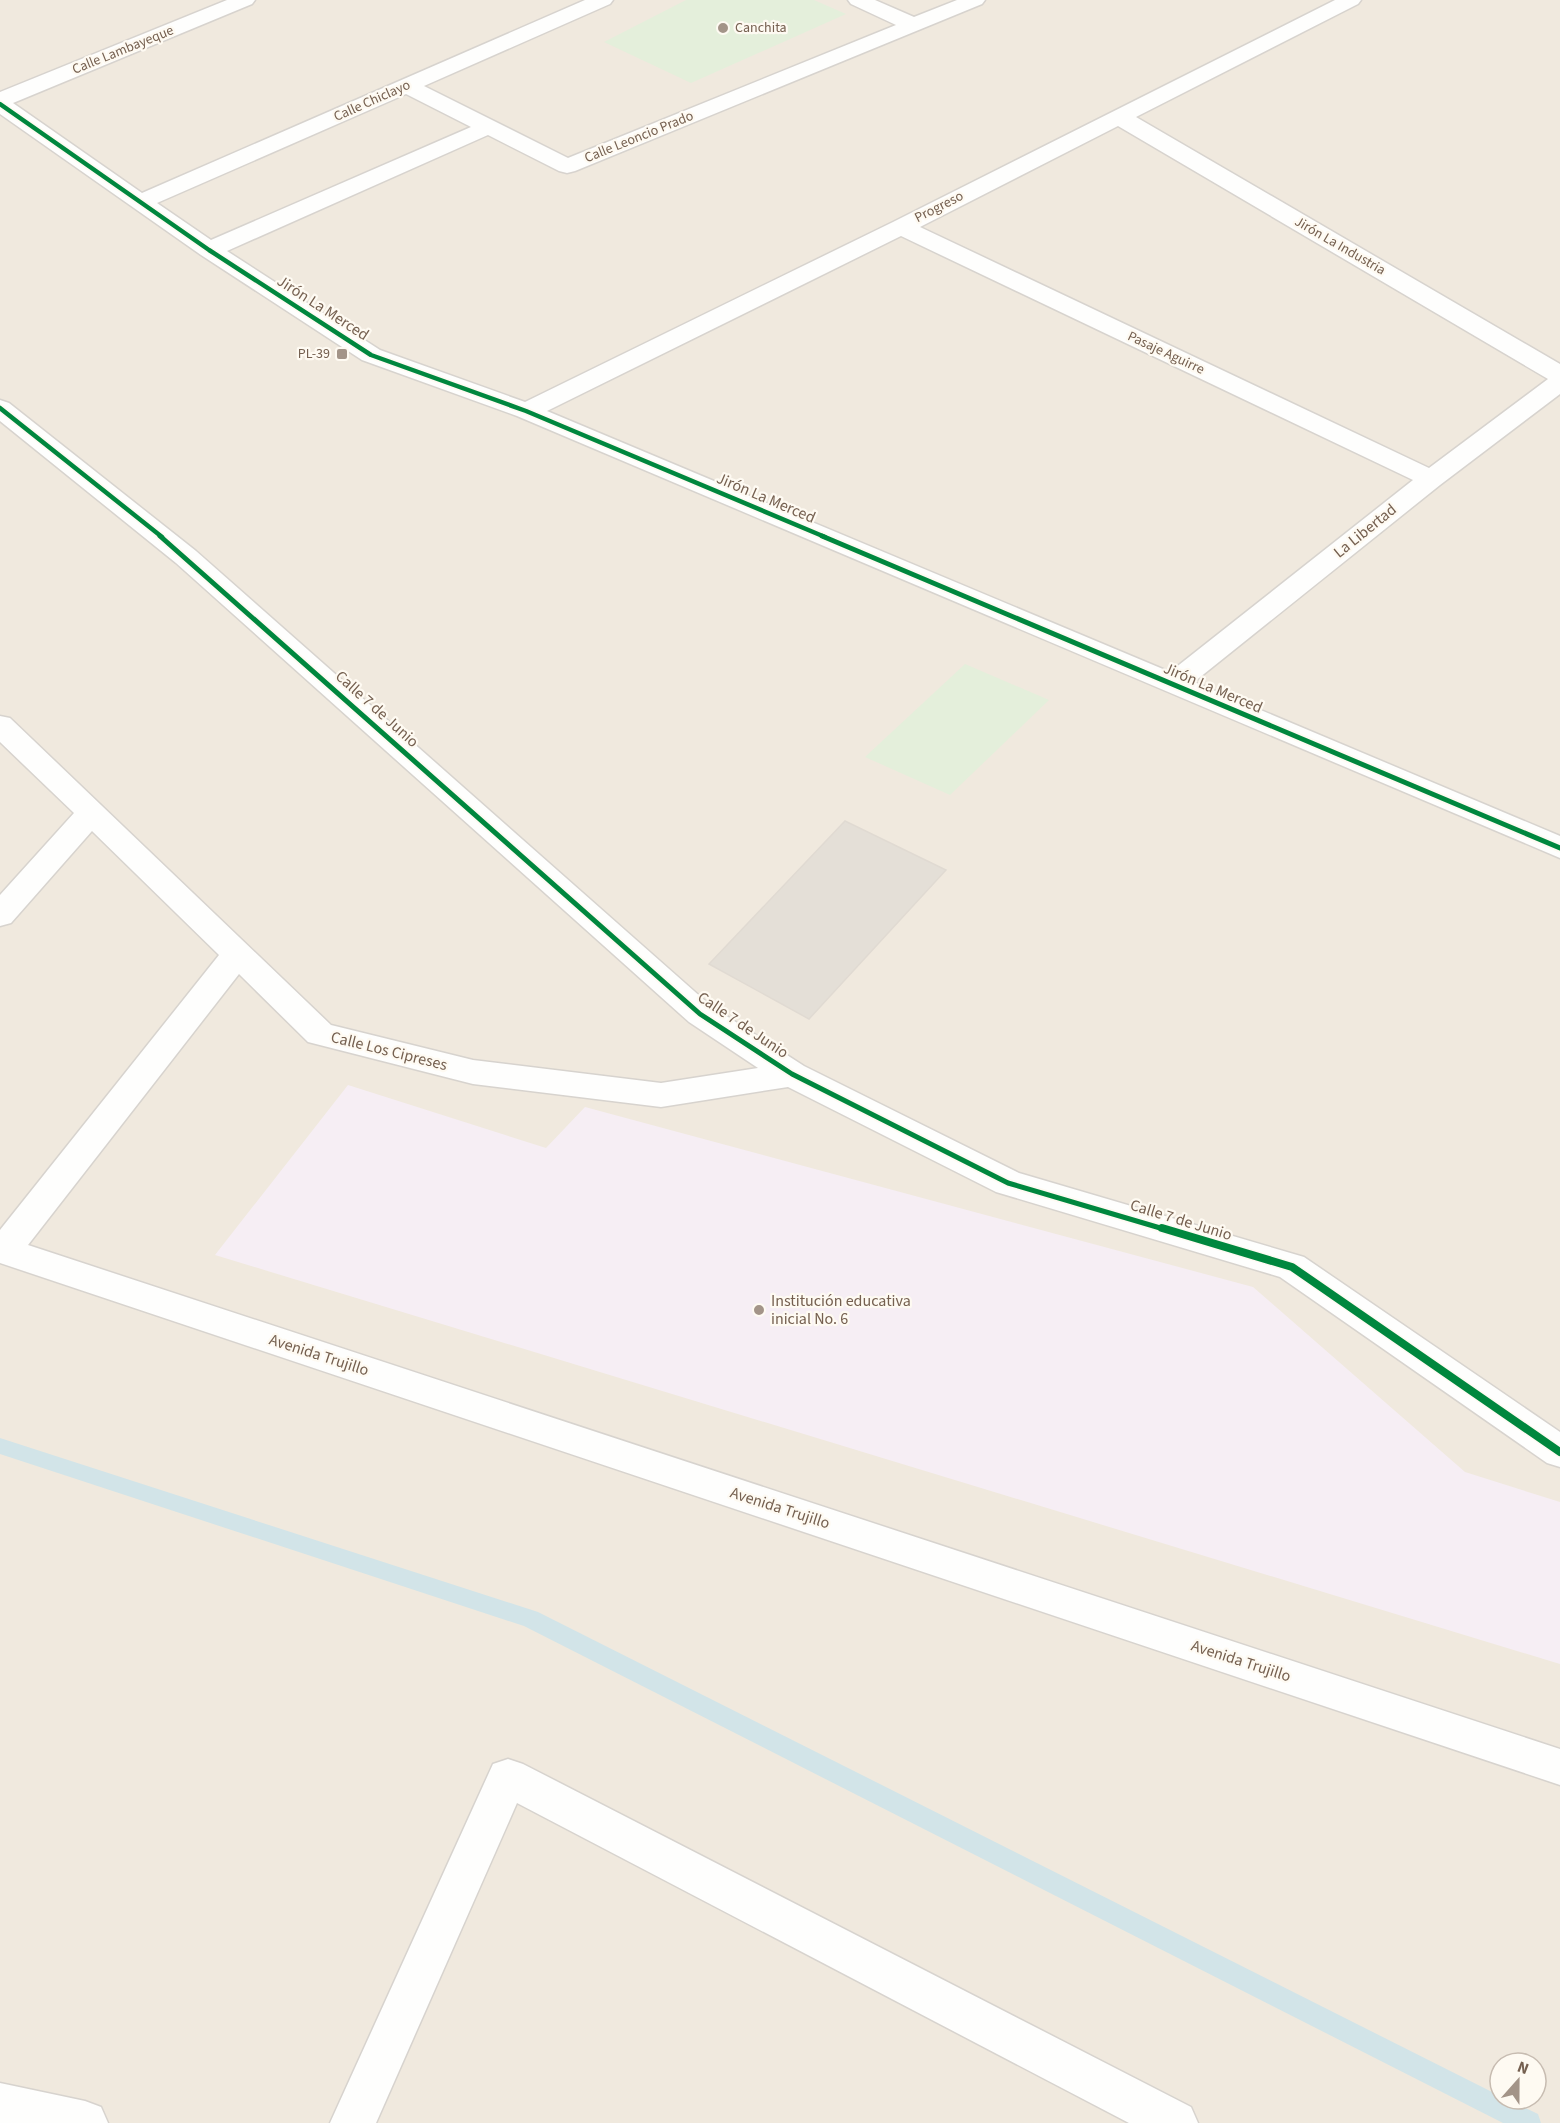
<svg xmlns="http://www.w3.org/2000/svg" width="1560" height="2123" viewBox="0 0 1560 2123" font-family="'Source Sans 3',sans-serif">
  <style>
    .residential { fill: #f0e9de; fill-rule: evenodd }
    .education { fill: #f6eef4 }
    .green { fill: #e4efdb }
    .lines { fill: none; stroke-linecap: round; stroke-linejoin: round }
    .stream { fill: #d2e4e8; fill-rule: evenodd }
    .building { fill: #e4dfd7; stroke: #e0dad2; stroke-width: 1.5 }
    .minor-casing { stroke: #d7d3ce; stroke-width: 3 }
    .minor { fill: #fefefd; fill-rule: evenodd }
    .cycleway-far2-casing { stroke: #fefaf2; stroke-width: 8 }
    .cycleway-far1-casing { stroke: #fefaf2; stroke-width: 9 }
    .cycleway-casing { stroke: #fefaf2; stroke-width: 11 }
    .cycleway-far2 { stroke: #00873e; stroke-width: 4.5 }
    .cycleway-far1 { stroke: #00873e; stroke-width: 5 }
    .cycleway { stroke: #00873e; stroke-width: 8 }
    .poi-dot { fill: #a39488; stroke: #fefaf2; stroke-width: 2 }
    .labels { text-anchor: middle; dominant-baseline: central; stroke-width: 4.5; stroke-linejoin: round; paint-order: stroke }
    .far-poi-label { font-size: 14px; fill: #756050; stroke: #fefaf2; text-anchor: start }
    .far-street-label { font-size: 14px; fill: #756050; stroke: #fefaf2 }
    .street-label { font-size: 16px; fill: #756050; stroke: #fefaf2 }
    .poi-label { font-size: 16px; fill: #756050; stroke: #fefaf2; text-anchor: start }
  </style>
  <rect width="100%" height="100%" fill="#f8f6f0"/>
  <path class="residential" d="M0,0H1560V2123H0ZM1500,2063H1536V2099H1500Z"/>
  <path class="education" d="M348,1085L546,1148L585,1107L1253,1287L1465,1472L1560,1502V1664L215,1255Z"/>
  <g class="green">
    <path d="M686,0H814L846,14L691,83L604,42Z"/>
    <path d="M965,664L1049,700L950,795L865,757Z"/>
  </g>
  <g class="lines">
    <path class="stream" d="M0,1438L538,1612L1500,2096V2099H1507L1538,2114L1541,2123H1503L524,1626L0,1454Z"/>
  </g>
  <path class="building" d="M845,821L946,870L809,1019L709,964Z"/>
  <g class="lines">
    <g class="minor-casing">
      <g id="minor">
        <path d="M227,0H255L252,4L13,103L142,193L585,0H613L610,4L424,86L568,158L896,25L851,4L848,0H875L914,17L957,0H985L982,4L575,171L567,173L559,171L488,135L227,251L380,350L525,402L893,222L1335,0H1361L1358,4L1136,117L1560,364V394L1440,485L1194,682L1560,836V858L517,416L362,360L201,255L0,114V92ZM406,94L471,127L211,240L157,203ZM1118,126L1548,379L1429,468L920,227ZM901,236L1413,480L1170,672L547,411Z"/>
        <path d="M0,400L9,403L196,551L711,1006L804,1066L1019,1173L1304,1257L1560,1432V1467L1547,1463L1280,1277L996,1192L788,1087L661,1107L473,1084L308,1042L239,974L28,1245L1560,1749V1785L0,1263V1230L219,955L92,831L11,923L0,926V895L74,813L0,742V716L10,718L331,1025L473,1060L661,1083L758,1068L689,1022L176,563L0,421Z"/>
        <path d="M508,1759L523,1764L1191,2107L1198,2123H1129L517,1803L376,2123H330L493,1764Z"/>
        <path d="M0,2083L85,2101L101,2107L108,2123H0Z"/>
      </g>
    </g>
    <use href="#minor" class="minor"/>
    <g class="cycleway-far2-casing">
      <g id="cycleway-far2">
        <path d="M0,104L209,250L371,355L526,411L825,537"/>
        <path d="M0,408L162,537"/>
      </g>
    </g>
    <g class="cycleway-far1-casing">
      <g id="cycleway-far1">
        <path d="M160,536L700,1014L792,1074L1008,1183L1167,1230"/>
        <path d="M822,536L1560,848"/>
      </g>
    </g>
    <g class="cycleway-casing">
      <path id="cycleway" d="M1162,1228L1292,1267L1560,1452"/>
    </g>
    <use href="#cycleway-far2" class="cycleway-far2"/>
    <use href="#cycleway-far1" class="cycleway-far1"/>
    <use href="#cycleway" class="cycleway"/>
  </g>
  <g class="poi-dot">
    <circle cx="723" cy="28" r="6"/>
    <rect x="336" y="348" width="12" height="12" rx="3"/>
    <circle cx="759" cy="1310" r="6"/>
  </g>
  <g class="labels">
    <g class="far-poi-label">
      <text x="735" y="28">Canchita</text>
      <text x="330" y="354" text-anchor="end">PL-39</text>
    </g>
    <g class="far-street-label">
      <text transform="translate(123 50) rotate(-22)">Calle Lambayeque</text>
      <text transform="translate(372 101) rotate(-24)">Calle Chiclayo</text>
      <text transform="translate(639 137) rotate(-22)">Calle Leoncio Prado</text>
      <text transform="translate(939 207) rotate(-27)">Progreso</text>
      <text transform="translate(1340 246) rotate(30)">Jirón La Industria</text>
      <text transform="translate(1166 353) rotate(25)">Pasaje Aguirre</text>
    </g>
    <g class="street-label">
      <text transform="translate(323 308) rotate(33)">Jirón La Merced</text>
      <text transform="translate(766 498) rotate(23)">Jirón La Merced</text>
      <text transform="translate(1365 531) rotate(-39)">La Libertad</text>
      <text transform="translate(1213 688) rotate(23)">Jirón La Merced</text>
      <text transform="translate(377 709) rotate(42)">Calle 7 de Junio</text>
      <text transform="translate(743 1025) rotate(34)">Calle 7 de Junio</text>
      <text transform="translate(389 1051) rotate(14)">Calle Los Cipreses</text>
      <text transform="translate(1181 1220) rotate(17)">Calle 7 de Junio</text>
      <text transform="translate(319 1355) rotate(18)">Avenida Trujillo</text>
      <text transform="translate(780 1508) rotate(18)">Avenida Trujillo</text>
      <text transform="translate(1241 1661) rotate(18)">Avenida Trujillo</text>
    </g>
    <g class="poi-label">
      <text x="771" y="1301">Institución educativa<tspan x="771" dy="18">inicial No. 6</tspan></text>
    </g>
  </g>
  <g transform="translate(1518 2081) rotate(21)"><circle r="28" fill="#fefaf2" stroke="#c7bcb1" stroke-width="1.5"/>
  <path d="M0-4.5L10 22L0 15L-10 22Z" fill="#a39488"/>
  <text y="-9" font-size="16" font-weight="bold" text-anchor="middle" fill="#756050">N</text>
  </g>
</svg>
